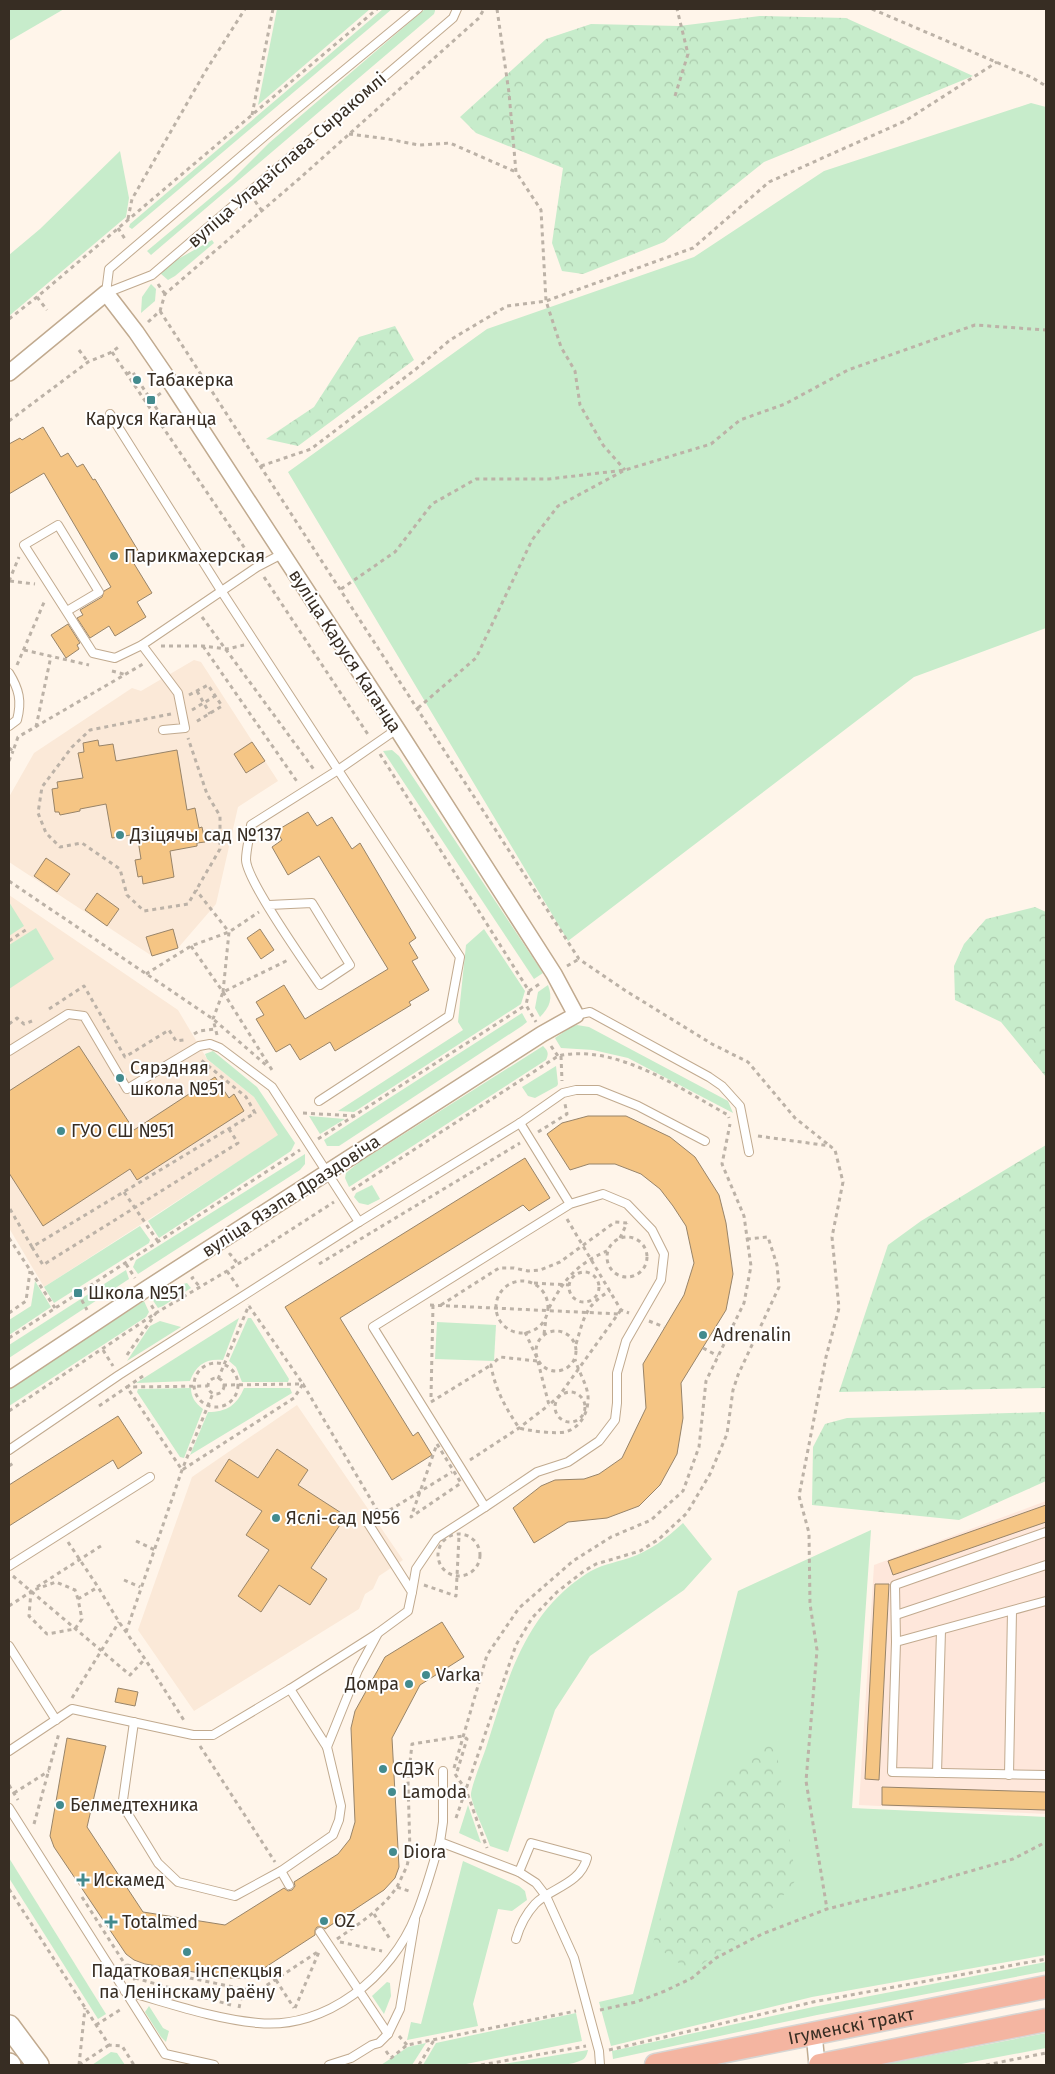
<svg xmlns="http://www.w3.org/2000/svg" width="1055" height="2074" viewBox="0 0 1055 2074" font-family="'Fira Sans',sans-serif">
  <style>
    .industrial { fill: #fee7db }
    .education { fill: #fbe9d8 }
    .green { fill: #c7eccb }
    .forest { fill: url(#forest-crowns) }
    .building { fill: #f5c584; stroke: #988469 }
    .lines { fill: none; stroke-linecap: round; stroke-linejoin: round }
    .lane-casing { stroke: #c1aa8f; stroke-width: 10 }
    .street-casing { stroke: #c1aa8f; stroke-width: 18 }
    .secondary-casing { stroke: #c1aa8f; stroke-width: 24 }
    .primary-casing { stroke: #d7d5d3; stroke-width: 25 }
    .path { stroke: #bcb2a7; stroke-width: 3; stroke-dasharray: 4 4; stroke-linecap: butt }
    .lane { stroke: #fff; stroke-width: 8 }
    .street { stroke: #fff; stroke-width: 15 }
    .secondary { stroke: #fff; stroke-width: 21 }
    .primary { stroke: #f4b5a1; stroke-width: 22 }
    .poi-dot { fill: #438b8e; stroke: #fff; stroke-width: 2 }
    .labels { text-anchor: middle; dominant-baseline: central; stroke-width: 4; stroke-linejoin: round; paint-order: stroke }
    .street-label { font-size: 18px; fill: #372d23; stroke: #fff }
    .poi-label { font-size: 18px; fill: #372d23; stroke: #fff; text-anchor: start }
  </style>
  <defs>
    <pattern id="forest-crowns" width="20" height="18" patternUnits="userSpaceOnUse" patternTransform="scale(1.25)"><rect width="20" height="18" fill="#c7eccb"/><path d="M2 6a3 3 0 1 1 6 0M12 15a3 3 0 1 1 6 0" fill="none" stroke="#accbae"/></pattern>
  </defs>
  <rect width="100%" height="100%" fill="#fff5ea"/>
  <path class="industrial" d="M1046,1501V1814L859,1805L874,1565Z"/>
  <g class="education">
    <path d="M194,660L201,662L278,781L238,807L216,904L178,948L152,956L9,862V797L34,753L132,688L141,691Z"/>
    <path d="M9,895L178,1010L207,1059L254,1097L279,1135L44,1287L9,1228Z"/>
    <path d="M297,1405L403,1560L379,1576L373,1589L365,1594L359,1609L194,1711L138,1630L192,1477Z"/>
  </g>
  <g class="green">
    <path d="M9,9H64L9,41Z"/>
    <path d="M277,9H370L258,105Z"/>
    <path d="M383,9H392L132,229L129,227L130,224Z"/>
    <path d="M425,9H435V11L434,14L151,255L147,251L232,180L269,143Z"/>
    <path d="M1031,103L1046,107V628L914,677L568,941L288,472L487,329L694,257L824,171Z"/>
    <path d="M120,151L129,198L126,217L9,316V255L40,229Z"/>
    <path d="M212,240L214,243L175,276L168,280L160,273L171,263Z"/>
    <path d="M151,284L156,289L155,301L141,313L142,297Z"/>
    <path d="M392,750L399,756L543,973L534,979L383,751Z"/>
    <path d="M9,902L24,926L9,936Z"/>
    <path d="M36,928L54,959L9,989V945Z"/>
    <path d="M484,929L525,991L521,1004L354,1112L338,1111L463,1030L458,1022L466,945Z"/>
    <path d="M548,985C553,998 550,1007 540,1017L535,1008L538,992Z"/>
    <path d="M522,1013L527,1022L522,1026L339,1146H327L324,1140Z"/>
    <path d="M577,1025L589,1027L728,1101L733,1113L628,1058L593,1050L561,1048L555,1038L571,1027Z"/>
    <path d="M543,1046C548,1051 549,1053 546,1060L349,1187L345,1178L346,1173L358,1163Z"/>
    <path d="M213,1051L257,1087L295,1143L291,1151L159,1238L148,1221L278,1135L254,1097L207,1059L205,1054Z"/>
    <path d="M556,1066L558,1084L557,1086L535,1098L528,1096L522,1087Z"/>
    <path d="M309,1116L345,1119L320,1134Z"/>
    <path d="M305,1154V1164L300,1170L138,1274L133,1267L136,1260Z"/>
    <path d="M372,1185L380,1199L368,1205L359,1203L354,1197L356,1193Z"/>
    <path d="M140,1226L150,1240L149,1243L54,1303L44,1287Z"/>
    <path d="M126,1270L129,1279L9,1358V1345Z"/>
    <path d="M35,1281L51,1307L9,1335V1320L31,1306Z"/>
    <path d="M187,1283L191,1288L163,1306L158,1308L152,1299L169,1288Z"/>
    <path d="M144,1301L149,1312L146,1317L9,1406V1389Z"/>
    <path d="M239,1318L223,1360C206,1358 196,1365 190,1381L136,1383Z"/>
    <path d="M248,1318H251L289,1379L288,1382H242L236,1367L229,1361Z"/>
    <path d="M160,1321L181,1327L127,1361L150,1326Z"/>
    <path d="M437,1322L496,1325L494,1361L435,1359Z"/>
    <path d="M191,1388C191,1397 195,1403 203,1409L184,1458L180,1457L137,1392L138,1389Z"/>
    <path d="M244,1388H290L292,1393L190,1455L208,1412C227,1412 237,1405 244,1388Z"/>
    <path d="M683,1523L712,1559L684,1590L590,1656L555,1710L508,1852L490,1846C485,1831 474,1811 471,1796C470,1789 483,1757 486,1748C507,1682 523,1615 586,1574C599,1565 614,1563 629,1558C650,1551 667,1538 683,1523Z"/>
    <path d="M871,1530L852,1808L1046,1817V1955L812,1997L611,2046L599,2002L633,1994L738,1591Z"/>
    <path d="M468,1805L481,1843L459,1833Z"/>
    <path d="M9,1858L106,2014L98,2019L9,1878Z"/>
    <path d="M463,1861L519,1886L525,1891L527,1900L512,1911L498,1909L473,2004L478,2026L407,2040L411,2022L421,2024Z"/>
    <path d="M1046,1962V1971L817,2015L613,2059L612,2051L813,2007Z"/>
    <path d="M387,1982L390,1983L391,1996L384,2014L372,1996Z"/>
    <path d="M149,2006L163,2028L169,2031L166,2042L161,2037L145,2012Z"/>
    <path d="M576,2013L582,2041L461,2065H423L436,2043Z"/>
    <path d="M1046,2033V2048L956,2065H881Z"/>
    <path d="M426,2043L412,2065H381L408,2047Z"/>
    <path d="M588,2050C587,2054 586,2058 582,2060C565,2069 519,2065 498,2065Z"/>
    <path d="M111,2052L117,2053L125,2065H92Z"/>
  </g>
  <g class="forest">
    <path d="M760,16L846,18L973,76L764,162L664,242L583,274L562,271L552,243L563,168L476,133L460,117L546,39L591,24L679,26Z"/>
    <path d="M395,326L414,360L298,446L266,439L314,407L359,337Z"/>
    <path d="M1035,907L1046,912V1077L1001,1022L955,1000L954,966L964,944L986,919Z"/>
    <path d="M1046,1145V1388L839,1392L888,1245L921,1221Z"/>
    <path d="M1046,1412V1481L959,1520L812,1505L813,1447L825,1424L847,1418Z"/>
    <path d="M774,1734L796,1880L761,1922L691,1972L653,1944L689,1811Z"/>
  </g>
  <g class="building">
    <path d="M43,427L61,457L68,453L77,467L83,464L93,480L95,479L142,557L133,562L152,593L137,602L146,617L115,636L109,626L90,638L77,618L83,615L80,610L102,597L104,591L111,587L44,473L9,494V444L20,438L22,440Z"/>
    <path d="M68,624L80,643L77,645L79,649L66,658L51,635Z"/>
    <path d="M98,740L99,746L113,744L116,761L177,750L187,810L195,808L199,828L202,827L205,842L197,843V846L170,851L174,877L143,884L142,876L138,877L135,860L141,859L137,834L112,838L106,804L80,809V811L60,815L59,812H55L52,789L58,788L57,782L83,778L78,753L84,752L83,743Z"/>
    <path d="M252,742L265,761L246,773L234,754Z"/>
    <path d="M308,812L317,826L332,817L352,849L360,843L416,938L409,943L418,958L412,961L429,990L409,1002L411,1005L335,1051L330,1042L300,1060L290,1044L276,1052L256,1019L264,1015L256,1002L284,985L305,1019L388,969L319,856L288,875L272,847L282,840L276,831Z"/>
    <path d="M46,858L70,874L57,892L34,876Z"/>
    <path d="M97,893L119,909L107,926L85,910Z"/>
    <path d="M173,929L178,948L152,956L146,937Z"/>
    <path d="M260,929L274,950L261,959L247,938Z"/>
    <path d="M79,1046L134,1130L215,1077L229,1098L234,1094L244,1111L137,1180L130,1169L43,1226L9,1173V1091Z"/>
    <path d="M588,1116H626L670,1137L695,1157L719,1195L726,1223L733,1274L726,1310L681,1383L683,1418L677,1454L660,1485L639,1506L607,1518L568,1522L534,1543L513,1508L541,1486L555,1480L584,1479L599,1474L622,1458L646,1408L643,1364L684,1295L694,1263L686,1226L673,1206L660,1189L641,1174L615,1164H589L570,1170L547,1134L562,1123Z"/>
    <path d="M525,1158L550,1198L529,1211L523,1205L340,1318L413,1436L418,1432L432,1455L392,1480L285,1307Z"/>
    <path d="M118,1416L142,1453L118,1469L113,1460L9,1526V1485Z"/>
    <path d="M277,1449L308,1470L298,1485L346,1516L311,1568L327,1579L310,1605L279,1585L261,1612L238,1596L269,1550L246,1535L262,1511L215,1481L229,1459L258,1478Z"/>
    <path d="M1046,1505V1522L893,1575L888,1561Z"/>
    <path d="M875,1584H889L879,1780L865,1779Z"/>
    <path d="M442,1622L464,1657L420,1685L392,1738L399,1867L395,1878L384,1890L325,1929L322,1927H317L315,1930V1935L258,1972L245,1978H230L145,1964L134,1960L126,1954L54,1847L50,1836L67,1738L106,1746L87,1827L143,1912L225,1925L284,1888L288,1891L292,1890L295,1886L294,1882L338,1854L350,1839L355,1822L351,1728L355,1711L385,1657Z"/>
    <path d="M118,1688L138,1692L135,1706L115,1702Z"/>
    <path d="M882,1787L1046,1792V1810L882,1805Z"/>
  </g>
  <g class="lines">
    <g class="lane-casing">
      <g id="lane">
        <path d="M418,9L286,118L109,269L106,293L152,275L453,18L457,9"/>
        <path d="M110,414L222,592L460,957L449,1016L319,1101"/>
        <path d="M67,611L99,592L58,525L24,545L93,653L115,658L142,645L257,567L282,554"/>
        <path d="M142,645L178,693L185,728L163,730"/>
        <path d="M9,673C19,689 22,701 17,720L9,726"/>
        <path d="M269,905L312,903L350,965L320,985C305,963 247,881 246,860C246,849 250,836 251,825L338,770L397,729"/>
        <path d="M576,1015L590,1012L709,1077L722,1086L740,1106L749,1152"/>
        <path d="M9,1051L68,1014L84,1016L127,1089L199,1046L210,1044L220,1048L272,1087L359,1222L119,1375L9,1450"/>
        <path d="M520,1123L570,1204L373,1327L485,1507L537,1472L568,1462L599,1441L615,1420L617,1403V1373L626,1341L661,1280L664,1254L652,1230L627,1204L603,1194L570,1204"/>
        <path d="M359,1222L520,1123L563,1093L576,1090H598L638,1106L705,1141"/>
        <path d="M9,1566L150,1477"/>
        <path d="M412,1592L416,1569L437,1538L485,1507"/>
        <path d="M1046,1601L896,1642L892,1772L1046,1775"/>
        <path d="M896,1615L1046,1565"/>
        <path d="M896,1642L895,1585L1046,1532"/>
        <path d="M9,1646L56,1720"/>
        <path d="M290,1689L327,1747"/>
        <path d="M134,1722L123,1800L128,1814L158,1863L178,1882L235,1896L281,1871L333,1835L339,1820L341,1806L327,1747L358,1670L378,1633"/>
        <path d="M9,1751L72,1709L193,1735H213L290,1689L378,1633L408,1611L412,1592L368,1523"/>
        <path d="M937,1773L941,1630"/>
        <path d="M1009,1775L1012,1611"/>
        <path d="M9,1808L165,2054L214,2065"/>
        <path d="M440,1842L443,1822V1771"/>
        <path d="M281,1871L289,1885"/>
        <path d="M320,1932L388,2034"/>
        <path d="M516,1939C520,1925 525,1915 535,1904C550,1888 580,1885 587,1858L531,1843L519,1872"/>
        <path d="M125,1991C169,2003 213,2019 258,2023C326,2030 392,1976 416,1915C426,1891 432,1866 440,1842L519,1872L536,1883L546,1896L574,1958L599,2051L600,2065"/>
        <path d="M329,2065L351,2058L372,2045L379,2043L388,2034L400,2009L415,1920"/>
      </g>
    </g>
    <g class="street-casing">
      <g id="street">
        <path d="M9,373L106,293L136,332L173,386L397,729L554,974L576,1015L542,1034L143,1291L9,1380"/>
        <path d="M814,2033L817,2065"/>
      </g>
    </g>
    <g class="secondary-casing">
      <g id="secondary">
        <path d="M9,2026L38,2065"/>
        <path d="M9,2064L10,2065"/>
      </g>
    </g>
    <g class="primary-casing">
      <g id="primary">
        <path id="s1" d="M656,2065L1046,1987"/>
        <path d="M820,2065L1046,2020"/>
      </g>
    </g>
    <g class="path">
      <path d="M497,9L509,93L516,172L541,210L546,301L561,347L575,371L580,405L603,445L625,470"/>
      <path d="M872,9L1031,77L1046,86"/>
      <path d="M675,96L688,54L677,9"/>
      <path d="M252,115L273,9"/>
      <path d="M349,134L388,139L419,145L450,143L516,172"/>
      <path d="M255,201L262,211"/>
      <path d="M128,219L132,199L205,72L245,9"/>
      <path d="M118,228L125,239"/>
      <path d="M158,284L165,294"/>
      <path d="M37,297L47,310"/>
      <path d="M160,311L579,959L626,991L712,1044L748,1062L795,1118L830,1146"/>
      <path d="M9,319L37,297L377,9"/>
      <path d="M148,322L160,311L165,294L300,178L479,18L484,9"/>
      <path d="M79,350L88,362"/>
      <path d="M112,352L252,559"/>
      <path d="M127,374L132,371L166,423L161,426"/>
      <path d="M151,400L161,393"/>
      <path d="M9,421L88,362L112,352L121,345"/>
      <path d="M261,466L311,449L416,369L450,340L507,306L546,301L693,248L769,182L905,121L997,62"/>
      <path d="M264,577L369,736"/>
      <path d="M9,581L19,557"/>
      <path d="M10,581L35,584"/>
      <path d="M341,589L395,552L432,504L476,479H549L625,470L711,444L740,420L785,404L848,370L975,325L1046,330"/>
      <path d="M202,617L315,771"/>
      <path d="M161,646H203L227,649L244,645"/>
      <path d="M203,646L298,783"/>
      <path d="M24,650L89,665"/>
      <path d="M17,665L45,600"/>
      <path d="M112,671L127,675"/>
      <path d="M197,691L210,714"/>
      <path d="M189,695L208,685L222,706L194,723"/>
      <path d="M418,708L476,658L532,540L558,506L623,471"/>
      <path d="M192,710L215,696"/>
      <path d="M171,714L90,730L72,747L42,787L38,813L46,833L60,847L82,843L120,869L127,895L144,911L188,904L220,849V816L207,794L188,738"/>
      <path d="M36,727L51,656"/>
      <path d="M9,748L13,751L18,737L143,664"/>
      <path d="M380,754L529,991L526,1005L536,1022"/>
      <path d="M9,761L13,751"/>
      <path d="M9,881L213,1019L266,1065"/>
      <path d="M9,941L27,929"/>
      <path d="M191,946L223,992L229,932L196,890"/>
      <path d="M567,966L579,959"/>
      <path d="M146,974L191,946L229,932L259,912"/>
      <path d="M529,991L541,983"/>
      <path d="M223,992L272,1070"/>
      <path d="M49,1009L84,986L125,1057L169,1030L176,1041L184,1040"/>
      <path d="M9,1024L17,1018L24,1024L32,1021"/>
      <path d="M194,1034L199,1031L215,1029"/>
      <path d="M217,1035L213,1019L223,992L288,960"/>
      <path d="M551,1046L558,1056"/>
      <path d="M561,1056L562,1081"/>
      <path d="M303,1113L356,1116"/>
      <path d="M538,1132L567,1114L565,1104"/>
      <path d="M758,1136L830,1146L835,1150L843,1182L832,1237L839,1308L826,1357L799,1496L809,1533L810,1604L817,1650L806,1781L827,1909"/>
      <path d="M318,1139L526,1005"/>
      <path d="M352,1190L558,1056C616,1043 679,1088 728,1115L729,1118"/>
      <path d="M124,1192L159,1243"/>
      <path d="M10,1209L32,1247L255,1113L246,1097L200,1059"/>
      <path d="M567,1219L621,1310L629,1313"/>
      <circle cx="627" cy="1257" r="20"/>
      <path d="M9,1238L55,1308"/>
      <path d="M620,1238L627,1223"/>
      <path d="M32,1247L43,1265L238,1143L229,1129"/>
      <path d="M229,1255L230,1254L238,1264"/>
      <path d="M126,1264L135,1278"/>
      <path d="M319,1264L520,1143"/>
      <path d="M227,1271L238,1287"/>
      <circle cx="584" cy="1287" r="15"/>
      <path d="M194,1277L192,1278L200,1287"/>
      <circle cx="522" cy="1307" r="26"/>
      <path d="M534,1283L569,1285"/>
      <path d="M78,1293L87,1310"/>
      <path d="M430,1305L619,1314"/>
      <path d="M441,1305L499,1268H514L528,1271L540,1270L560,1262L615,1222L627,1223"/>
      <path d="M549,1308C564,1279 577,1264 607,1251"/>
      <path d="M9,1313L26,1301L30,1271"/>
      <path d="M649,1321L664,1327"/>
      <circle cx="556" cy="1351" r="20"/>
      <path d="M525,1332L537,1358L549,1405L559,1396L621,1310"/>
      <path d="M544,1334L546,1319"/>
      <path d="M9,1338L300,1150"/>
      <path d="M576,1344C584,1318 585,1305 610,1291"/>
      <path d="M703,1348L718,1356"/>
      <path d="M103,1350L113,1366"/>
      <path d="M127,1355L156,1313L150,1303"/>
      <path d="M537,1361L500,1357L491,1365C495,1390 506,1408 519,1428C530,1431 554,1434 565,1432C581,1428 589,1411 588,1396C587,1384 578,1371 575,1359"/>
      <circle cx="216" cy="1385" r="22"/>
      <path d="M143,1376L127,1387L182,1470L294,1398L303,1384L249,1306"/>
      <circle cx="216" cy="1386" r="8"/>
      <path d="M218,1379L249,1305"/>
      <path d="M223,1385L303,1384L377,1510L385,1513L452,1472"/>
      <circle cx="570" cy="1407" r="15"/>
      <path d="M431,1397L433,1305"/>
      <path d="M431,1402L491,1365"/>
      <path d="M99,1406L127,1387L208,1386"/>
      <path d="M9,1411L156,1313L227,1271L334,1202"/>
      <path d="M437,1444L461,1483L411,1517Z"/>
      <path d="M470,1460L519,1428L549,1405"/>
      <path d="M9,1466L15,1462"/>
      <circle cx="459" cy="1555" r="21"/>
      <path d="M136,1541L155,1550"/>
      <path d="M68,1542L98,1587L119,1622L145,1659L185,1722"/>
      <path d="M13,1576L130,1675L145,1659"/>
      <path d="M124,1580L140,1587"/>
      <path d="M424,1585L456,1596L459,1536"/>
      <path d="M37,1587L104,1544"/>
      <path d="M78,1599L75,1590L56,1582L31,1591L29,1616L47,1634L75,1629L82,1619L78,1599L98,1587"/>
      <path d="M9,1606L32,1591"/>
      <path d="M126,1632L182,1470L213,1393"/>
      <path d="M72,1698L119,1622"/>
      <path d="M200,1746L275,1862"/>
      <path d="M454,1768L487,1655L519,1608L573,1561L611,1537L651,1520L683,1491L699,1447L706,1381L744,1303L751,1266L744,1216L722,1164L730,1124"/>
      <path d="M455,1774L466,1790L487,1848"/>
      <path d="M9,1785L18,1800"/>
      <path d="M14,1793L49,1771"/>
      <path d="M456,1818L516,1645L532,1618L557,1592L584,1571L596,1564L640,1551L659,1539L687,1513L710,1474L727,1434L733,1390L738,1375L779,1287L777,1265L768,1237L747,1239"/>
      <path d="M34,1824L59,1733"/>
      <path d="M397,1887L407,1866L410,1852L408,1781L412,1744L463,1736L467,1739L456,1775"/>
      <path d="M9,1889L109,2045L122,2046L134,2065"/>
      <path d="M82,1897L135,1980"/>
      <path d="M374,1914L390,1939"/>
      <path d="M337,1939C360,1923 381,1910 397,1887L412,1892"/>
      <path d="M340,1942L382,1951"/>
      <path d="M127,1965L243,1989L258,1991L319,1951"/>
      <path d="M135,1978L231,2005"/>
      <path d="M276,1980L294,2008"/>
      <path d="M239,2008L243,1989"/>
      <path d="M295,2008L319,1952"/>
      <path d="M600,2010L636,2002L665,1991L692,1978L716,1958L762,1934L827,1909L918,1886L1013,1859L1046,1842"/>
      <path d="M96,2025L123,2008"/>
      <path d="M399,2036L407,2045"/>
      <path d="M609,2050L813,2002L1046,1959"/>
      <path d="M386,2051L391,2058L407,2045L576,2011"/>
      <path d="M79,2065L85,2008"/>
      <path d="M79,2065L109,2045"/>
      <path d="M419,2065L434,2040"/>
      <path d="M481,2065L586,2046"/>
      <path d="M986,2065L1046,2053"/>
    </g>
    <use href="#lane" class="lane"/>
    <use href="#street" class="street"/>
    <use href="#secondary" class="secondary"/>
    <use href="#primary" class="primary"/>
  </g>
  <g class="poi-dot">
    <circle cx="137" cy="380" r="5"/>
    <rect x="146" y="395" width="10" height="10" rx="2.5"/>
    <circle cx="114" cy="556" r="5"/>
    <circle cx="120" cy="835" r="5"/>
    <circle cx="120" cy="1078" r="5"/>
    <circle cx="61" cy="1131" r="5"/>
    <rect x="73" y="1288" width="10" height="10" rx="2.5"/>
    <circle cx="703" cy="1335" r="5"/>
    <circle cx="276" cy="1518" r="5"/>
    <circle cx="426" cy="1675" r="5"/>
    <circle cx="409" cy="1684" r="5"/>
    <circle cx="383" cy="1769" r="5"/>
    <circle cx="392" cy="1792" r="5"/>
    <circle cx="60" cy="1805" r="5"/>
    <circle cx="393" cy="1852" r="5"/>
    <path d="M80.5 1872.5h5v5h5v5h-5v5h-5v-5h-5v-5h5z"/>
    <circle cx="324" cy="1921" r="5"/>
    <path d="M108.5 1914.5h5v5h5v5h-5v5h-5v-5h-5v-5h5z"/>
    <circle cx="187" cy="1952" r="5"/>
  </g>
  <g class="labels">
    <g class="street-label">
      <text transform="translate(287 160) rotate(-41)">вуліца Уладзіслава Сыракомлі</text>
      <text transform="translate(345 651) rotate(57)">вуліца Каруся Каганца</text>
      <text transform="translate(291 1196) rotate(-33)">вуліца Язэпа Драздовіча</text>
      <text stroke="none"><textPath href="#s1" startOffset="199">Ігуменскі тракт</textPath></text>
    </g>
    <g class="poi-label">
      <text x="147" y="380">Табакерка</text>
      <text x="151" y="419" text-anchor="middle">Каруся Каганца</text>
      <text x="124" y="556">Парикмахерская</text>
      <text x="130" y="835">Дзіцячы сад №137</text>
      <text x="130" y="1068">Сярэдняя<tspan x="130" dy="21">школа №51</tspan></text>
      <text x="71" y="1131">ГУО СШ №51</text>
      <text x="88" y="1293">Школа №51</text>
      <text x="713" y="1335">Adrenalin</text>
      <text x="286" y="1518">Яслі-сад №56</text>
      <text x="436" y="1675">Varka</text>
      <text x="399" y="1684" text-anchor="end">Домра</text>
      <text x="393" y="1769">СДЭК</text>
      <text x="402" y="1792">Lamoda</text>
      <text x="70" y="1805">Белмедтехника</text>
      <text x="403" y="1852">Diora</text>
      <text x="93" y="1880">Искамед</text>
      <text x="334" y="1921">OZ</text>
      <text x="122" y="1922">Totalmed</text>
      <text x="187" y="1971" text-anchor="middle">Падатковая інспекцыя<tspan x="187" dy="21">па Ленінскаму раёну</tspan></text>
    </g>
  </g>
  <rect width="1055" height="2074" fill="none" stroke="#372d23" stroke-width="20"/>
</svg>
